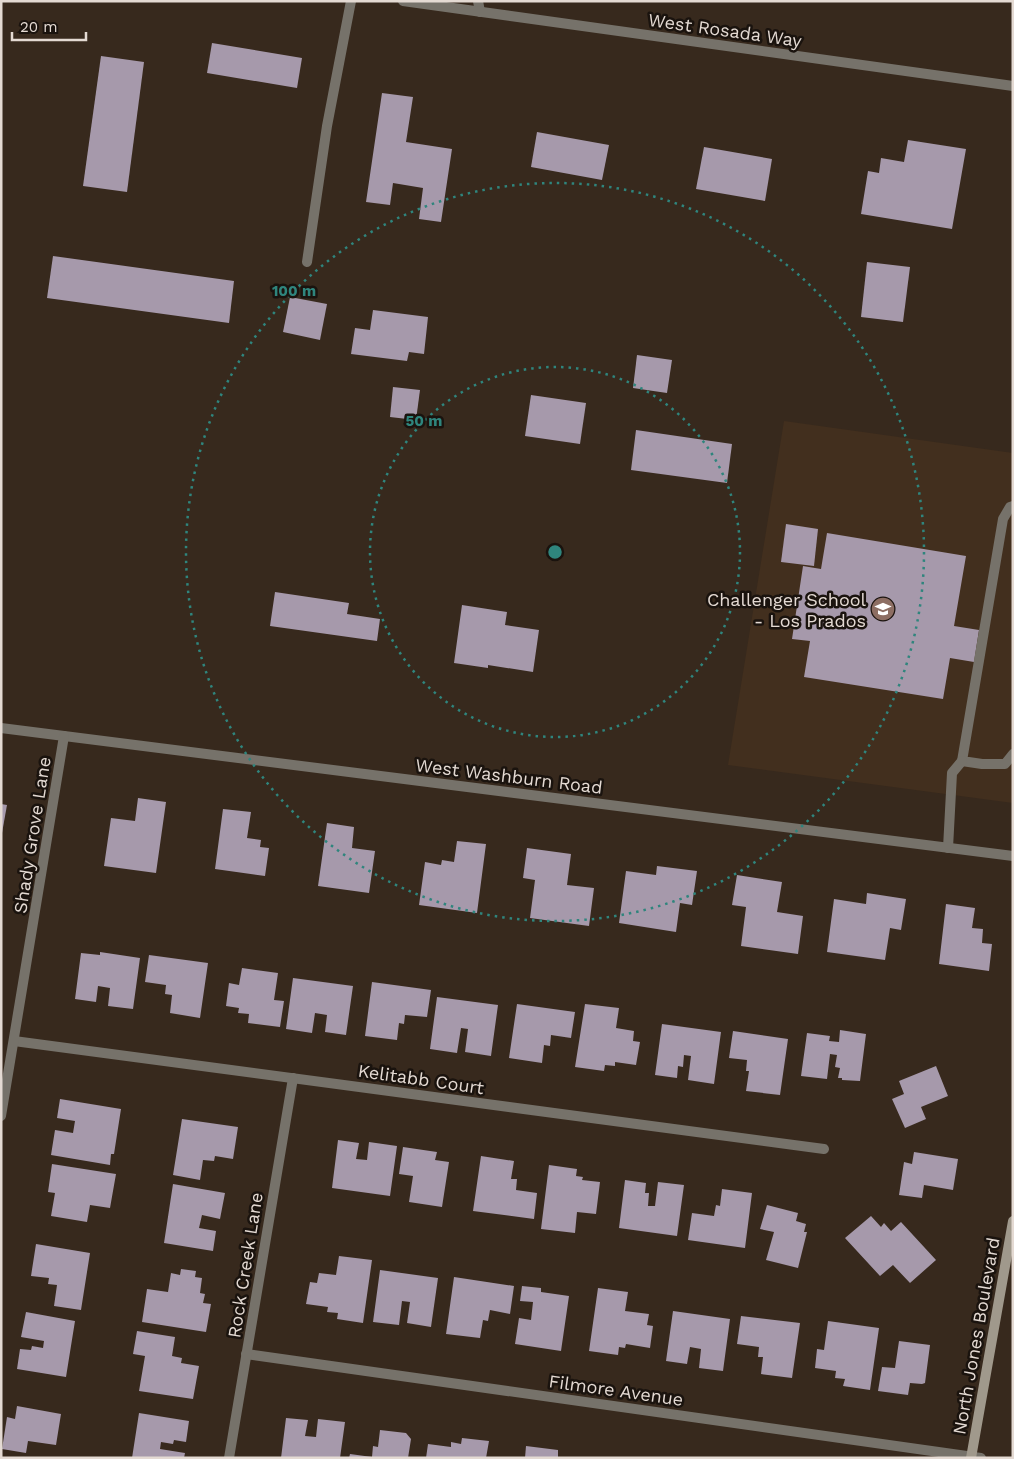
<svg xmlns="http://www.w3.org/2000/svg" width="1014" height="1459" viewBox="0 0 1014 1459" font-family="'Work Sans',sans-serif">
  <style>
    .built { fill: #422f1e }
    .building { fill: #a699ab }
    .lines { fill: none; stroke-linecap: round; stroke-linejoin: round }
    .lane { stroke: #76726a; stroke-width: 10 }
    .street { stroke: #76726a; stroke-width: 10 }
    .secondary { stroke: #a0998c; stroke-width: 10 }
    .ring { fill: none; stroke: #2f857d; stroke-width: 2.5; stroke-dasharray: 2.5 5 }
    .labels { text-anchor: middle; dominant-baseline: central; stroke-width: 5; stroke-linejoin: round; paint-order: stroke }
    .street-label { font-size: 18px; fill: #e4dad3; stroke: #1a130e }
    .poi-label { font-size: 18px; fill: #e4dad3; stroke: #1a130e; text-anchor: end }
    .centre { fill: #2f857d; stroke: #1a130e; stroke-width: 2.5 }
    .ring-label { font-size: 15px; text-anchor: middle; font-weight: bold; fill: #2f857d; stroke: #1a130e; stroke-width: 5; stroke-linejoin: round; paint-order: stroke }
  </style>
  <rect width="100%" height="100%" fill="#37291d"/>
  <path class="built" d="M784,421L1013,453V803L728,765Z"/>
  <g class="building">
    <path d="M212,43L302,58L297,88L207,73Z"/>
    <path d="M101,56L144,62L127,192L83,186Z"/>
    <path d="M382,93L413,97L406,142L452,149L441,222L419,219L423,188L393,183L390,205L366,202Z"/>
    <path d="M537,132L609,145L602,180L531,167Z"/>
    <path d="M908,140L966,149L952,229L861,214L868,171L879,173L881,158L904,162Z"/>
    <path d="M704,147L772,159L765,201L696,189Z"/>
    <path d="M53,256L234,281L229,323L47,298Z"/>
    <path d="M867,262L910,267L903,322L861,317Z"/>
    <path d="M290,297L327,304L320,340L283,332Z"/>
    <path d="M373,310L428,317L424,354L409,352L407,361L351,354L355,328L370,330Z"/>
    <path d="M637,355L672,360L667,393L633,388Z"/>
    <path d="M393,387L420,390L416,420L390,417Z"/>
    <path d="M531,395L586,403L580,444L525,436Z"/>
    <path d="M636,430L732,444L727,483L631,470Z"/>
    <path d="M786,524L818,529L814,566L781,562Z"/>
    <path d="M827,533L966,556L954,626L979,630L974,662L950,658L943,699L804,677L810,641L792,639L803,566L821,569Z"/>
    <path d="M275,592L349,603L347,614L380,619L377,641L270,626Z"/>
    <path d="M462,605L507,612L505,625L539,630L533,672L488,665V668L454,663Z"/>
    <path d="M138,798L166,802L156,873L104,866L111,818L135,821Z"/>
    <path d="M1,804L7,805L2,833H1Z"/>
    <path d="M223,809L251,812L247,838L261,840L260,847L269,848L265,876L215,869Z"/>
    <path d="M327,823L354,827L352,848L375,851L369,893L318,886Z"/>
    <path d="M457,841L486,844L477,913L419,905L425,862L441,865L442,860L454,862Z"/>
    <path d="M527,848L571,854L567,885L594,888L589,926L530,918L535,880L523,878Z"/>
    <path d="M657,866L697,871L692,905L680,903L676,932L619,923L626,871L656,875Z"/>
    <path d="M737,875L782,882L777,912L803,916L798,954L741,946L746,907L732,905Z"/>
    <path d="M867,893L906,899L901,930L890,928L885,960L827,952L834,899L866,904Z"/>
    <path d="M946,904L975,908L972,928L983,929L982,943L992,944L989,971L939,964Z"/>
    <path d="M100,952L140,958L133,1009L108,1006L110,988L98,986L96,1002L75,999L81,953L100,955Z"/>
    <path d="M149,955L208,963L200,1018L170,1013L172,995L165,994L166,985L145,982Z"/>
    <path d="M242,968L278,973L274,1000L284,1001L280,1027L248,1023L249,1014L238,1013L239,1008L226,1006L229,983L239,985Z"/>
    <path d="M293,978L353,986L346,1035L325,1032L327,1015L315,1013L312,1033L286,1029Z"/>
    <path d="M372,982L431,990L427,1017L405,1015L404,1024L399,1023L397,1040L365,1036Z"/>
    <path d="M437,997L498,1005L491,1056L465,1052L468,1029L461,1028L457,1053L430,1049Z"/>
    <path d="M517,1004L575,1012L571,1038L551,1035L550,1046L544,1045L542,1063L509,1058Z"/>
    <path d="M585,1004L619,1008L616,1028L634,1031L633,1041L640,1042L636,1065L615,1062V1066L605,1065L604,1071L575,1067Z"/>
    <path d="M662,1024L721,1032L714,1084L688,1080L691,1056L684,1055L683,1067L678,1066L677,1078L655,1075Z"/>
    <path d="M840,1030L866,1034L860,1081L842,1080V1078H838L840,1068L835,1067L837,1055L830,1054L827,1079L801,1076L807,1033L830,1036L829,1041L839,1042Z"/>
    <path d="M733,1031L788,1039L780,1095L746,1091L749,1071H746L747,1060L729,1058Z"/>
    <path d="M936,1066L948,1096L921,1107L926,1119L905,1128L892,1099L904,1094L899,1081Z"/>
    <path d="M60,1099L121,1109L114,1154H111L110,1165L51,1155L55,1130L73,1133L75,1121L57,1118Z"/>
    <path d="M182,1119L238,1127L233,1159L215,1156L214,1161L203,1160L200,1180L173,1175Z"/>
    <path d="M338,1140L359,1143L356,1159L367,1160L369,1142L397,1146L390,1196L332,1188Z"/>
    <path d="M403,1147L437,1152L435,1160L449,1162L442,1207L409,1202L413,1176L399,1174Z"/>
    <path d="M914,1152L958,1159L953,1190L924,1185L922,1198L899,1195L904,1162L912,1164Z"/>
    <path d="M481,1156L514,1161L511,1179H517L516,1190L537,1193L534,1219L473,1211Z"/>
    <path d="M52,1164L116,1174L110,1208L90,1205L87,1222L51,1216L55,1193L48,1192Z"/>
    <path d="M549,1165L577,1169L576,1176L583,1177L582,1180L600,1182L596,1214L577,1212L575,1233L541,1229Z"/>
    <path d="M625,1180L646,1183L645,1193H649L648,1206H655L658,1182L684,1185L677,1236L619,1228Z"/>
    <path d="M173,1184L225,1193L220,1219L202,1215L199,1228L216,1231L213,1251L164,1243Z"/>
    <path d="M722,1189L752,1193L745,1248L688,1240L692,1213L714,1216L716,1205L720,1206Z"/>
    <path d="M767,1205L798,1213L796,1221L806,1224L804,1232H807L798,1268L766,1260L774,1232L760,1229Z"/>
    <path d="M871,1216L881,1227L884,1223L891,1231L901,1222L936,1260L910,1283L893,1265L880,1276L845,1238Z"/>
    <path d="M36,1244L90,1253L81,1310L54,1306L57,1285L48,1284L49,1278L31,1276Z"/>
    <path d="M339,1256L372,1260L363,1323L337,1319L338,1313L327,1312L328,1307L306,1304L310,1282L317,1283L319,1273L336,1275Z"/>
    <path d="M181,1269L196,1271L195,1277L202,1278L200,1293L205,1294L203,1303L211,1304L206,1332L142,1322L147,1289L168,1292L171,1273L180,1275Z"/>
    <path d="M380,1270L438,1278L431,1327L407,1323L410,1302L402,1301L399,1325L373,1322Z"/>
    <path d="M454,1277L514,1286L510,1314L490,1310L488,1321L483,1320L480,1338L446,1334Z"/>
    <path d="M522,1286L541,1288V1292L569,1296L561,1351L515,1344L519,1318L531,1320L533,1302L520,1301Z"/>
    <path d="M598,1288L628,1292L625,1311L649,1314L647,1325L653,1326L650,1348L626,1344L625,1348L619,1347L618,1355L589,1351Z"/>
    <path d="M673,1311L730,1319L723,1371L699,1368L701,1349L690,1347L687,1364L666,1361Z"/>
    <path d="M26,1312L75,1321L66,1377L17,1369L20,1349L31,1350L32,1346L43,1348L44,1341L21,1337Z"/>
    <path d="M741,1316L800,1323L792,1378L761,1374L763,1357H758L759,1347L737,1344Z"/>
    <path d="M828,1321L879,1328L870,1390L843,1386L845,1379L835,1378L836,1371L815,1368L817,1349L824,1350Z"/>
    <path d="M137,1331L175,1337L172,1356L182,1358L181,1363L199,1366L193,1399L139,1391L145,1356L133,1354Z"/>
    <path d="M899,1341L930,1345L925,1383L922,1384L910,1383L908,1395L878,1391L882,1367L895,1368Z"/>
    <path d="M17,1406L61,1414L56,1445L28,1441L26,1453L2,1449L7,1417L15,1419Z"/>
    <path d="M139,1413L189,1421L186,1442L174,1440L173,1444L161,1442L160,1449L185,1453L184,1458H132Z"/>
    <path d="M286,1418L308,1420L305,1436L316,1437L318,1419L345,1422L340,1458H281Z"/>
    <path d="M380,1430L406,1433L411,1439L408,1458H349L350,1454L372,1457L373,1446L378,1447Z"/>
    <path d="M462,1438L489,1441L486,1458H426L428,1444L451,1447V1442L461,1444Z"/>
    <path d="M526,1446L558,1450V1458H525Z"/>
  </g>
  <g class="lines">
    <g class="lane">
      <path d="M478,1L480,12"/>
      <path d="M307,262L327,126L351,1"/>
      <path d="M1013,506L1010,507L1003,519L962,761L982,764H1005L1013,754"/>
      <path d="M948,848L952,773L962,761"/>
    </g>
    <g class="street">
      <path d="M403,1L1013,86"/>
      <path d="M1,728L1013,856"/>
      <path d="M14,1041L824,1149"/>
      <path d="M1,1116L64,736"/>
      <path d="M246,1354L981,1458"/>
      <path d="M229,1458L293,1078"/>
    </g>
    <path class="secondary" d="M971,1458L1013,1221"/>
  </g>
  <g class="ring">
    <circle cx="555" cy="552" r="185"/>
    <circle cx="555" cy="552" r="369"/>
  </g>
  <defs>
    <g id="school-disc" transform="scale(1.25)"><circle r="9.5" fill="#8d6e63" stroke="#1a130e"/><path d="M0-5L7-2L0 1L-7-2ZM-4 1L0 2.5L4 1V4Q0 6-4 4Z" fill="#fff"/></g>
  </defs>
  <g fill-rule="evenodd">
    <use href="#school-disc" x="883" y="609"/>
  </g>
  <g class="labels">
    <g class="street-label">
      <text transform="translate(725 30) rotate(8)">West Rosada Way</text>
      <text transform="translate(509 776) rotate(7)">West Washburn Road</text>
      <text transform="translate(32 835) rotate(-81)">Shady Grove Lane</text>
      <text transform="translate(421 1079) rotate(8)">Kelitabb Court</text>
      <text transform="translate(245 1265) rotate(-81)">Rock Creek Lane</text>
      <text transform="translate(976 1336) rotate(-80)">North Jones Boulevard</text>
      <text transform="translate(616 1390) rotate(8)">Filmore Avenue</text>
    </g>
    <g class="poi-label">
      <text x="866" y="599">Challenger School<tspan x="866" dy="21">- Los Prados</tspan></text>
    </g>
  </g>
  <circle cx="555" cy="552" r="8" class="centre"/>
  <g class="ring-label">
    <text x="294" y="296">100 m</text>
    <text x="424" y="426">50 m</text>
  </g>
  <rect width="1014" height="1459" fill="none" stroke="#e4dad3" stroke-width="5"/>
  <path d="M12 32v8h74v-8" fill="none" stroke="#e4dad3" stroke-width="2.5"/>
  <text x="20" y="32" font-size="15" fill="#e4dad3" stroke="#1a130e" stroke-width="4" paint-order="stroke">20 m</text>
</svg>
